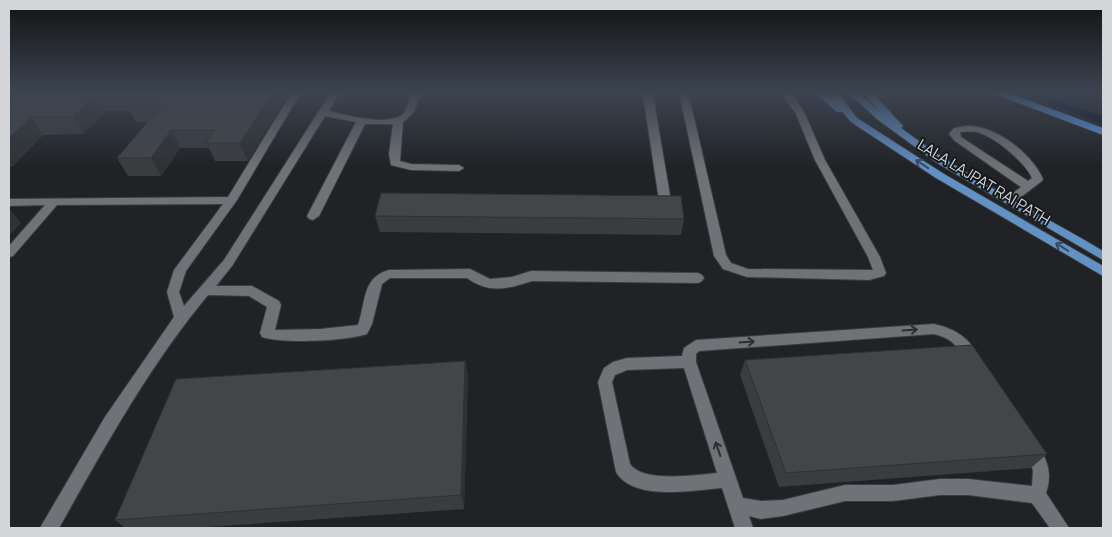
<svg xmlns="http://www.w3.org/2000/svg" width="1112" height="537" viewBox="0 0 1112 537" font-family="Manrope,sans-serif">
  <style>
    .lines { fill: none; stroke-linecap: round; stroke-linejoin: round }
    .canal { fill: #000e23; fill-rule: evenodd }
    .minor-casing { stroke: #3a3c3e; stroke-width: 2 }
    .major-casing { stroke: #3a3c3e; stroke-width: 2 }
    .highway-casing { stroke: #3a3c3e; stroke-width: 1 }
    .minor { fill: #6f7276; fill-rule: evenodd }
    .major { fill: #6291c5; fill-rule: evenodd }
    .highway { fill: #59a5f9; fill-rule: evenodd }
    .wall { fill: #3a3c3f }
    .shaded-wall { fill: #2f3133 }
    .building { fill: #434649; stroke: #2f3133 }
    .oneway { stroke: #344960 }
    .oneway2 { stroke: #2c2f32 }
    .labels { text-anchor: middle; dominant-baseline: central; stroke-width: 4; stroke-linejoin: round; paint-order: stroke }
    .street-label { font-size: 15px; fill: #d4d5d8; stroke: #16191c }
  </style>
  <rect width="100%" height="100%" fill="#202225"/>
  <g class="lines">
    <path class="canal" d="M1018,92H1036L1103,116V124Z"/>
    <g class="minor-casing">
      <g id="minor">
        <path d="M292,92H301L237,200L186,271L179,292L184,306L224,260L331,92H340L329,111C346,115 388,127 403,114C408,109 409,99 412,92H421L414,112L403,122L400,161L411,164L459,165L464,168L459,171L411,170L391,165L389,154L393,124H365L319,216L313,220L309,219L307,216L356,122L325,116L232,266L216,286H252L279,301L281,305L275,330L321,329L358,325C366,302 362,277 389,270L470,269L490,279L512,277L531,271L698,273L702,275L704,278L702,281L698,283L532,281C508,289 489,294 467,278H390L382,284L372,324L367,334C345,341 283,344 262,337L260,333L267,307L249,296L208,295C149,366 104,448 59,528H40L105,417L174,317L167,292L174,270L223,204L57,205L13,256L9,257V246L45,205L9,206V199L228,197Z"/>
        <path d="M641,92H650L654,101L672,207L666,211L660,207L644,101Z"/>
        <path d="M679,92H688L726,255L731,263L748,269L873,270L868,257L815,160L796,114L781,92H791L805,114L825,160L880,257L886,273L884,276L869,280L747,277L723,269L714,256Z"/>
        <path d="M966,126C995,124 1032,154 1043,179L1042,181L1013,203H1005L1003,201L1005,199L1021,187L955,141L949,134L954,128ZM960,132C965,132 971,131 976,132C993,135 1025,162 1032,178L1028,181L961,137Z"/>
        <path d="M934,324C956,329 970,338 980,359L978,363C965,368 961,350 952,342C947,338 941,336 934,334L699,351L696,354V362L743,498L761,501L783,500L845,485H893L940,479H968L1032,486L1033,470L1022,447L1024,442L1030,440L1036,442C1047,459 1053,473 1046,493L1069,528H1050L1032,503L968,495H940L893,501H845L783,516L761,519L749,516L753,528H735L722,488C693,490 634,502 616,472L598,382L604,368L613,362L627,358L682,356L684,348L696,340ZM684,368L717,473C696,475 643,483 630,464L612,382L615,375L627,370Z"/>
      </g>
    </g>
    <g class="major-casing">
      <g id="major">
        <path d="M814,92H824L834,100L828,92H837L857,118L944,174L1103,266V276L936,178L851,122L843,112H837Z"/>
        <path d="M848,92H858L880,112L863,92H872L901,124L903,126L901,128C964,176 1035,211 1103,251V260L937,163L877,119Z"/>
      </g>
    </g>
    <g class="highway-casing">
      <path id="highway" d="M990,92H1006L1103,128V135Z"/>
    </g>
    <use href="#minor" class="minor"/>
    <use href="#major" class="major"/>
    <use href="#highway" class="highway"/>
  </g>
  <g class="wall">
    <path d="M9,92H286L287,96L248,161H215L209,148H180L161,176H128L117,158L148,122H136L130,111H106L84,134L43,135L13,166H9Z"/>
    <path d="M375,216L684,219L681,235L380,232Z"/>
    <path d="M745,360L1047,454L1031,468L779,487L740,375Z"/>
    <path d="M465,361L468,377L464,509L194,528H125L115,520Z"/>
  </g>
  <g class="shaded-wall">
    <path d="M273,92H286L287,96L248,161L240,143Z"/>
    <path d="M96,93L106,111L84,134L73,117Z"/>
    <path d="M31,117L43,135L13,166L9,160V138Z"/>
    <path d="M171,130L180,148L161,176L151,158Z"/>
    <path d="M9,208L21,223L9,236Z"/>
    <path d="M465,361L468,377L464,509L461,495Z"/>
  </g>
  <g class="building">
    <path d="M9,92H273L240,143H206L215,130H171L151,158H117L163,104H126L137,93H96L73,117H31L9,138Z"/>
    <path d="M381,193L681,196L684,219L375,216Z"/>
    <path d="M972,345L1047,454L786,473L745,360Z"/>
    <path d="M465,361L461,495L115,520L176,379Z"/>
  </g>
  <defs><path id="oneway-shaft" d="M-6 0H5M1.5-3L5.5 0L1.5 3" fill="none" stroke-width="1.6" stroke-linecap="round" stroke-linejoin="round" transform="scale(1.25)"/></defs>
  <g class="oneway">
    <use href="#oneway-shaft" transform="translate(922 164) rotate(-146)"/>
    <use href="#oneway-shaft" transform="translate(1062 247) rotate(-148)"/>
  </g>
  <g class="oneway2">
    <use href="#oneway-shaft" transform="translate(910 330) rotate(-4)"/>
    <use href="#oneway-shaft" transform="translate(747 342) rotate(-4)"/>
    <use href="#oneway-shaft" transform="translate(718 449) rotate(-109)"/>
  </g>
  <linearGradient id="sky" x2="0" y2="1"><stop stop-color="#121314"/><stop offset="0.55" stop-color="#3c4451"/><stop offset="1" stop-color="#3c4451" stop-opacity="0"/></linearGradient>
  <rect width="1112" height="168" fill="url(#sky)"/>
  <g class="labels">
    <g class="street-label">
      <text transform="translate(984 182) rotate(31)">LALA LAJPAT RAI PATH</text>
    </g>
  </g>
  <rect width="1112" height="537" fill="none" stroke="#d4d5d8" stroke-width="20"/>
</svg>
